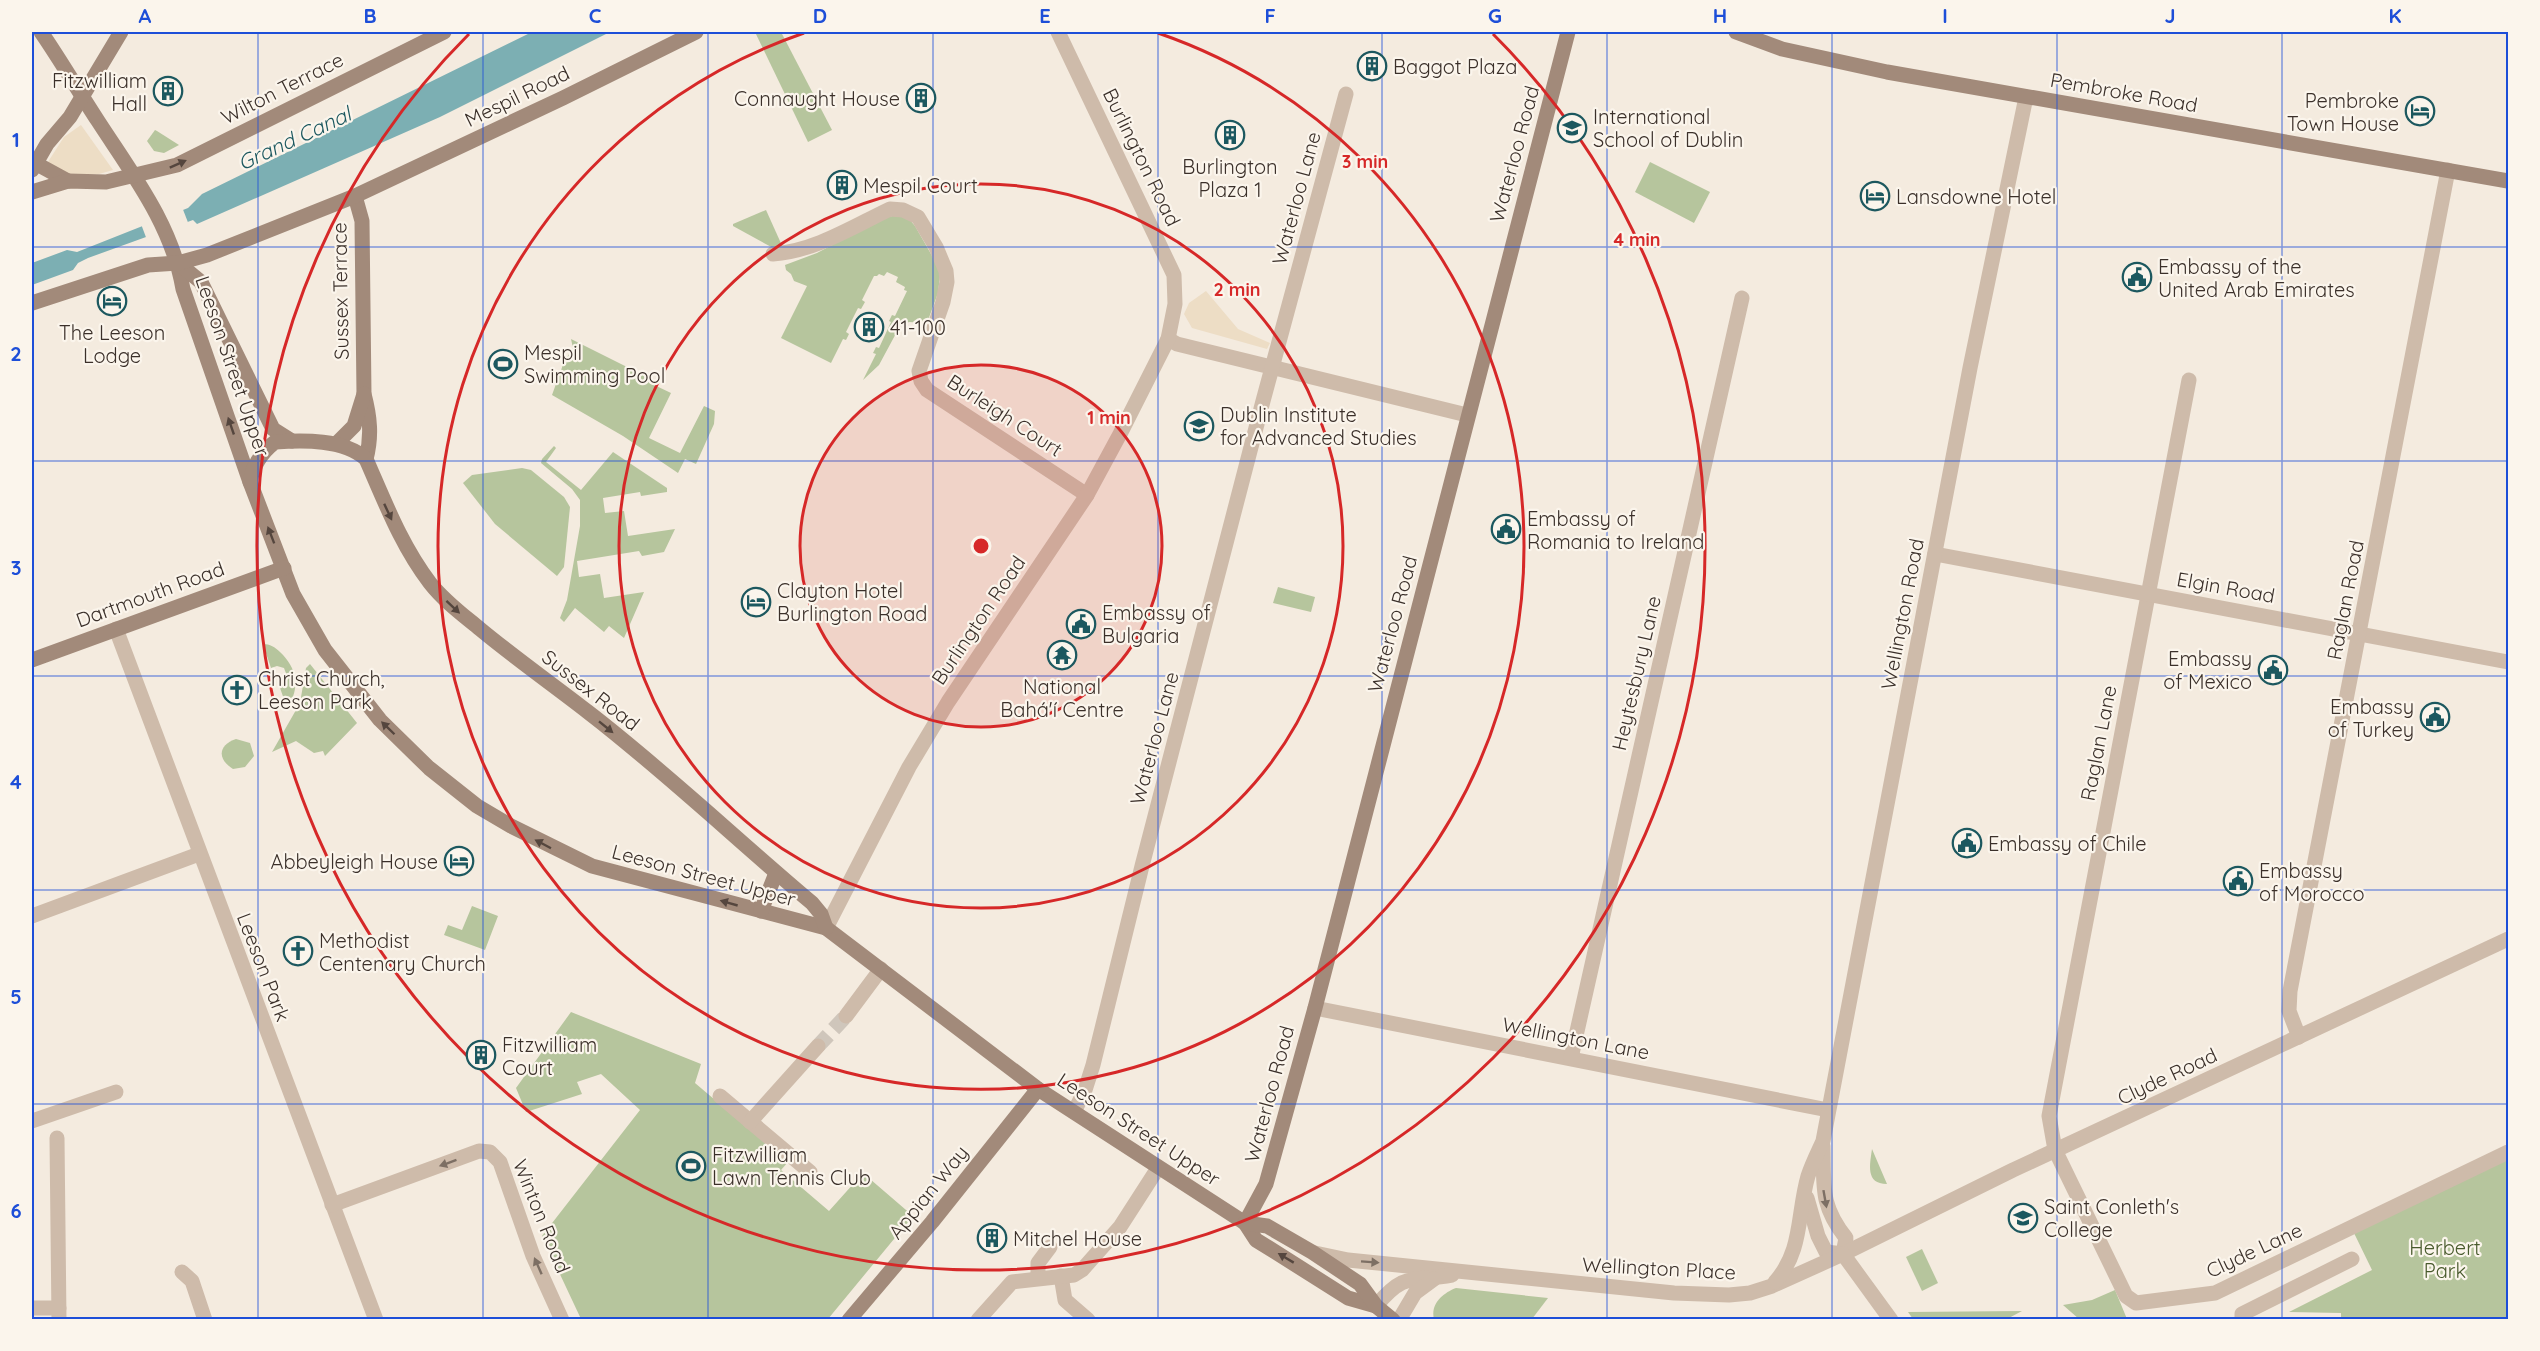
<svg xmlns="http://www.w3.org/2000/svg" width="2540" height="1351" viewBox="0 0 2540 1351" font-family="Quicksand,sans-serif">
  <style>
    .green { fill: #b6c59d }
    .plaza { fill: #edddc5 }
    .water { fill: #7cafb3 }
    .pier { fill: #f4ebdf }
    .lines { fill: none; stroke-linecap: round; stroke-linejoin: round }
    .street-tunnel { stroke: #cfc6bb; stroke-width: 15; stroke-dasharray: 15 8; stroke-linecap: butt }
    .street { stroke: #cebbaa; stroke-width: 15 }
    .secondary { stroke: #a28a7a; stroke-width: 15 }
    .oneway { fill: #55463e }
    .oneway2 { fill: #7d6f64 }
    .grid { fill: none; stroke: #1d4ed8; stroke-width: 1.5; stroke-opacity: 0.55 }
    .ring { fill: none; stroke: #d62828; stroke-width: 3 }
    .labels { text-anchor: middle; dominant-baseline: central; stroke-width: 4.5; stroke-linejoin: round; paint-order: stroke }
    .poi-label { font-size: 20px; fill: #3b302a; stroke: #fbf5ec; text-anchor: start }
    .street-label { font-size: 20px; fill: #3b302a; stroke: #fbf5ec }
    .park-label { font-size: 20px; fill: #485a2c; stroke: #fbf5ec }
    .water-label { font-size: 21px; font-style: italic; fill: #1c585f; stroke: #fbf5ec }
    .centre { fill: #d62828; stroke: #fbf5ec; stroke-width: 3 }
    .ring-label { font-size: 18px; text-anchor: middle; font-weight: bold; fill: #d62828; stroke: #fbf5ec; stroke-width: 4.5; stroke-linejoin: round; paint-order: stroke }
    .neatline { fill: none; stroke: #1d4ed8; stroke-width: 2 }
    .grid-label { font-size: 20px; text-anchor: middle; font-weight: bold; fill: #1d4ed8 }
  </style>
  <rect width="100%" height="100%" fill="#f4ebdf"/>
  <g class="green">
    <path d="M755,32H781L832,130L808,142Z"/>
    <path d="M155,130L157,131L179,145L164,153L154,151L147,141Z"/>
    <path d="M1650,162L1710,192L1694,223L1635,192Z"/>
    <path d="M766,210L784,250L775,249L733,226V224Z"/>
    <path d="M897,215L910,220L915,226L939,268L940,276L938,293L927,323L909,322L900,326L879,365L863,380L876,354L873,353L876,347L879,348L891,322L889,321L892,315L895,316L907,291L904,290L905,287L896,282L898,277L887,272L884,276L879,274L877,276H874L862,300L865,302L861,309L858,308L846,332L849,334L846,340L843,339L831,363L781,338L807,286L794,281L791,274L786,270L785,265L817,253L883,218Z"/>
    <path d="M571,339L651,379L650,383L671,393L649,438L680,453L704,406L715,411L714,424L696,464L685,459L678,473L623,436L552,395L564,362L573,348Z"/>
    <path d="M554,446L556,448L546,462L581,490L613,452L667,488V492L641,496L640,492L603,498L605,513L624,511L628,536L675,529L664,552L642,556L639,551L577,561L579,577L600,574L604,598L644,592L624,638L609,626L604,632L575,608L564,622L560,618L567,600L580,526V500L572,489L541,463L542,459Z"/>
    <path d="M522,468L531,470L564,497L570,507L564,567L557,576L495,524L463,483L472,475Z"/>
    <path d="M1278,587L1315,597L1311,612L1273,603Z"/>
    <path d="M263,644C270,644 275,647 280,652C297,668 301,688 287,708L279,685L283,683L287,676L284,668L277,666L271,668Z"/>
    <path d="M310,664L357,723L325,756L323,751L314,753L296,741L272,752L300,703L306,668Z"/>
    <path d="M236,739L250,743L254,756L245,767L233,769C217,759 218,745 236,739Z"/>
    <path d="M472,906L498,916L485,950L444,935L448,925L462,930Z"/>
    <path d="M571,1012L701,1064L695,1083L788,1162L781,1170L829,1211L863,1173L913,1216L828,1319H581L542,1236L640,1110L601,1074L577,1082L582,1094L526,1112L516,1088Z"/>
    <path d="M1872,1149L1887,1184C1865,1184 1870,1164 1872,1149Z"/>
    <path d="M2508,1159V1319L2341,1320V1313L2289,1312L2372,1270L2354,1233Z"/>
    <path d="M1922,1249L1938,1283L1922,1291L1906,1257Z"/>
    <path d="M1456,1288L1548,1298L1532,1319H1434C1430,1304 1443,1293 1456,1288Z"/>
    <path d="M2115,1290L2127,1319H2079L2063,1305L2092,1300Z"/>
    <path d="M2022,1311L2007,1319H1913L1908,1312Z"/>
  </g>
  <g class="plaza">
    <path d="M81,125L113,170L99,174L70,175L46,165L64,137Z"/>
    <path d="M1206,291L1238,329L1270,343L1267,349L1192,328L1184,314L1189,303Z"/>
  </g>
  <path class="water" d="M532,32H610L440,117L197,224L193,220L88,258L78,263L73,270L32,285V263L67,250L77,252L188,208L202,194Z"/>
  <path class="pier" d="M182,207L189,225L147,240L141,224Z"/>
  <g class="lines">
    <path class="street-tunnel" d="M818,1046L846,1016"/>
    <g class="street">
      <path d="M773,254C815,251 852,227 890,209L903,210L918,217L936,247L946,271L947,282L943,302L919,371L921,381L927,390L1087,495"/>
      <path d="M1168,339L1177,344L1467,415"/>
      <path d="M2189,380L2049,1116L2055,1150L2126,1296L2136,1303L2215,1293L2508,1152"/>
      <path d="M1935,554L2508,662"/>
      <path d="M116,629L376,1320"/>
      <path d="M32,916L199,854"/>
      <path d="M826,928L909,767L948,702L1087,495L1120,434L1168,339L1175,304L1174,275L1058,32"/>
      <path d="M1315,1008L1828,1110"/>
      <path d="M846,1016L881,969"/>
      <path d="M2299,1037L2289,1011L2290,991L2448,170"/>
      <path d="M1571,1058L1742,298"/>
      <path d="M720,1096L810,1172"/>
      <path d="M1074,1112L1085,1090L1093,1065L1142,866L1263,401L1346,94"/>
      <path d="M32,1121L116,1092"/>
      <path d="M750,1122L818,1046"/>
      <path d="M57,1138L59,1320"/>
      <path d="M1823,1146C1824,1187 1820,1205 1846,1238L1843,1254"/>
      <path d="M1807,1198L1818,1236L1826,1252L1843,1254"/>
      <path d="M332,1205L479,1151L490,1152L500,1162L533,1256L562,1320"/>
      <path d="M1315,1253L1348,1260L1674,1293L1729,1295L1750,1293L1772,1286L1843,1254L2013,1170L2508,939"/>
      <path d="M1843,1254L1891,1320"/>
      <path d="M182,1272L192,1281L205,1320"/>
      <path d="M1061,1276L1065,1300L1088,1320"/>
      <path d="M1038,1278V1263L1050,1247"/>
      <path d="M1775,1282C1803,1251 1797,1214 1808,1176C1812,1164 1818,1152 1823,1141L1970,368L2026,97"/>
      <path d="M1376,1306C1405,1271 1412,1282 1452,1275"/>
      <path d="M32,1308H59"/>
      <path d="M978,1320L1012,1282L1074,1275L1082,1270L1120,1227L1158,1168"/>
      <path d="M1399,1320L1415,1293L1434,1279"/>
      <path d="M2242,1320V1314L2352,1259"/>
    </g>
    <g class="secondary">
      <path d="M41,32C61,61 79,92 98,121C133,175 172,225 183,289L250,482L293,594L325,650L380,720L429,768L477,806L511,826L592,866L826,928L1038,1089L1245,1223L1256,1240L1269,1248L1348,1298L1376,1306"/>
      <path d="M1736,32L1782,49L1887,72L2508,181"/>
      <path d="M35,163L68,181"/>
      <path d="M32,170L47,144L70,117L121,32"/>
      <path d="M32,192L68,181L106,182L177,165L444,32"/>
      <path d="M355,196L362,221L364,394C370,417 372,436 366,459"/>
      <path d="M178,263L201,282L273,429L292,441"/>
      <path d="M32,303L148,265L178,263L207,255L355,196L563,98L696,32"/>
      <path d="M336,444L354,426L364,394"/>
      <path d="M250,482C253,465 262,452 275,442C303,440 344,439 366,459C385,502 401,545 430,583C444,601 463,615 480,629C515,658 552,684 588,712C666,772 737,840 812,903L821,914L826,928"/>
      <path d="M32,660L284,568"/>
      <path d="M761,911L776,873"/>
      <path d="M1245,1223L1266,1184L1315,1008L1568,32"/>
      <path d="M1245,1223L1267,1226L1312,1252L1360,1284L1376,1306L1393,1320"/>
      <path d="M849,1320L932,1222L1038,1089"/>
    </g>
  </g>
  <defs><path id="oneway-solid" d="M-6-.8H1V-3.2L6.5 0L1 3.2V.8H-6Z" transform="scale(1.5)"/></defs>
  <g class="oneway">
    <use href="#oneway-solid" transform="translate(178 164) rotate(-24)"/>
    <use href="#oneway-solid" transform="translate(231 426) rotate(-109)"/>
    <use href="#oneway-solid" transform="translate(388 512) rotate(65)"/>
    <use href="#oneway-solid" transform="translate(271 535) rotate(-111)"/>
    <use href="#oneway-solid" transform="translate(453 607) rotate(43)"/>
    <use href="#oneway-solid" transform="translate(606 727) rotate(39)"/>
    <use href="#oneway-solid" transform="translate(388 728) rotate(-136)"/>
    <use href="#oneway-solid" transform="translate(543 844) rotate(-152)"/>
    <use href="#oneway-solid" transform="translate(729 903) rotate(-164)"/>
    <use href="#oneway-solid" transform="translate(1286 1258) rotate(-149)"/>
  </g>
  <g class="oneway2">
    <use href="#oneway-solid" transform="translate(448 1163) rotate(160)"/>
    <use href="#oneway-solid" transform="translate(1825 1199) rotate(80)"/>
    <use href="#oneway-solid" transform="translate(1370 1262) rotate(4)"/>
    <use href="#oneway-solid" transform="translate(538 1266) rotate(-114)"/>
  </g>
  <path class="grid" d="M258,32V1320M483,32V1320M708,32V1320M933,32V1320M1158,32V1320M1382,32V1320M1607,32V1320M1832,32V1320M2057,32V1320M2282,32V1320M32,247H2508M32,461H2508M32,676H2508M32,890H2508M32,1104H2508"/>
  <circle cx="981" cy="546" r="181" fill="#d62828" fill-opacity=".12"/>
  <g class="ring">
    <circle cx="981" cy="546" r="181"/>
    <circle cx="981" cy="546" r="362"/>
    <path d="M1158 33A543 543 0 1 1 804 33"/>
    <path d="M1493 34A724 724 0 1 1 469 34"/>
  </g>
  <defs>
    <g id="building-ring" transform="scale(1.5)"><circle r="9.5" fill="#fbf5ec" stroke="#1c585f" stroke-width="1.5"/><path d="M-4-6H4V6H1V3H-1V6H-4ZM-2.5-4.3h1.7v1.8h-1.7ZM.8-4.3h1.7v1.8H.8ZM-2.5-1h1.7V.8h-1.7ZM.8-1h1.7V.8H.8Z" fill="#1c585f"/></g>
    <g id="hotel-ring" transform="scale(1.5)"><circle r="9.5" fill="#fbf5ec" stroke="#1c585f" stroke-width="1.5"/><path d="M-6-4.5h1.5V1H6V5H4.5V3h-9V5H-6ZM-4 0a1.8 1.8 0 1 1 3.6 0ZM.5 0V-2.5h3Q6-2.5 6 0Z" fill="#1c585f"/></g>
    <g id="school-ring" transform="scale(1.5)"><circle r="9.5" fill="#fbf5ec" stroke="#1c585f" stroke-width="1.5"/><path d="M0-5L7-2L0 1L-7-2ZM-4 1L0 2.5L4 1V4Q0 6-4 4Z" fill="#1c585f"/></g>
    <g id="civic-ring" transform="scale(1.5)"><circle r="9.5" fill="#fbf5ec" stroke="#1c585f" stroke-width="1.5"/><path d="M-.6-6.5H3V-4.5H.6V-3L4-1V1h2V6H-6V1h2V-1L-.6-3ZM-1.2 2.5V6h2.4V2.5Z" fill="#1c585f"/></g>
    <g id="stadium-ring" transform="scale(1.5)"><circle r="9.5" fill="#fbf5ec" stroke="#1c585f" stroke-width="1.5"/><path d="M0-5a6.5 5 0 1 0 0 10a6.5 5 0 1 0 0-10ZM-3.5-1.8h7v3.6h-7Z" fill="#1c585f"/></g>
    <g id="university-ring" transform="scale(1.5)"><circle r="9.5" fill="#fbf5ec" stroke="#1c585f" stroke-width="1.5"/><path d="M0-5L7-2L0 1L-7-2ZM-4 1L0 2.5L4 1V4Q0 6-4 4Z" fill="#1c585f"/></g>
    <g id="temple-ring" transform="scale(1.5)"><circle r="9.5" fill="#fbf5ec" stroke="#1c585f" stroke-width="1.5"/><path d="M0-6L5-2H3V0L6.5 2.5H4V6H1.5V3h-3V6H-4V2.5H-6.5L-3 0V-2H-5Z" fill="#1c585f"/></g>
    <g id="church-ring" transform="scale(1.5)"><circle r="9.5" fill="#fbf5ec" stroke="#1c585f" stroke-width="1.5"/><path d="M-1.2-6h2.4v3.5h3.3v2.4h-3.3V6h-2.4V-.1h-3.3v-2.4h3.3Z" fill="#1c585f"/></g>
  </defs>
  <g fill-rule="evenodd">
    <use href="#building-ring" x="1372" y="66"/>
    <use href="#building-ring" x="168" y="91"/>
    <use href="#building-ring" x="921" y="98"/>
    <use href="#hotel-ring" x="2420" y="111"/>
    <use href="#school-ring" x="1572" y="128"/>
    <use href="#building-ring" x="1230" y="135"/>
    <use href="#building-ring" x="842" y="185"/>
    <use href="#hotel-ring" x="1875" y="196"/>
    <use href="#civic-ring" x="2137" y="277"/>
    <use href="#hotel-ring" x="112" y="301"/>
    <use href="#building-ring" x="869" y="327"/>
    <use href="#stadium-ring" x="503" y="364"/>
    <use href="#university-ring" x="1199" y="426"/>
    <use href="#civic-ring" x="1506" y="529"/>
    <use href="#hotel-ring" x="756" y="602"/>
    <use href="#civic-ring" x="1081" y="624"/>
    <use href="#temple-ring" x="1062" y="655"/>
    <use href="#civic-ring" x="2273" y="670"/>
    <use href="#church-ring" x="237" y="690"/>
    <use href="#civic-ring" x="2435" y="717"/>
    <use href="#civic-ring" x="1967" y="843"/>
    <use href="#hotel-ring" x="459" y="861"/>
    <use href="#civic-ring" x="2238" y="881"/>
    <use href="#church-ring" x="298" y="951"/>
    <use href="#building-ring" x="481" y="1055"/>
    <use href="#stadium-ring" x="691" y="1166"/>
    <use href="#school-ring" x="2023" y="1218"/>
    <use href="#building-ring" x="992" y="1238"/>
  </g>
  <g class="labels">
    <g class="poi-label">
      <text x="1393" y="66">Baggot Plaza</text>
      <text x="147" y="80" text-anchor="end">Fitzwilliam<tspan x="147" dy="23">Hall</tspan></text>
      <text x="900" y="98" text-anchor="end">Connaught House</text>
      <text x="2399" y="100" text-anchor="end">Pembroke<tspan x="2399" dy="23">Town House</tspan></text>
      <text x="1593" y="116">International<tspan x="1593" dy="23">School of Dublin</tspan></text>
      <text x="1230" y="166" text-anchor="middle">Burlington<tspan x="1230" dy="23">Plaza 1</tspan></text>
      <text x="863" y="185">Mespil Court</text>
      <text x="1896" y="196">Lansdowne Hotel</text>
      <text x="2158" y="266">Embassy of the<tspan x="2158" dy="23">United Arab Emirates</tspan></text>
      <text x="890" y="327">41-100</text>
      <text x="112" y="332" text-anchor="middle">The Leeson<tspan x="112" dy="23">Lodge</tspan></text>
      <text x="524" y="352">Mespil<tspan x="524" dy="23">Swimming Pool</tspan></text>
      <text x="1220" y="414">Dublin Institute<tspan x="1220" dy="23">for Advanced Studies</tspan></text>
      <text x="1527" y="518">Embassy of<tspan x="1527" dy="23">Romania to Ireland</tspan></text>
      <text x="777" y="590">Clayton Hotel<tspan x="777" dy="23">Burlington Road</tspan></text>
      <text x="1102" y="612">Embassy of<tspan x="1102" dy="23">Bulgaria</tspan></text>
      <text x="2252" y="658" text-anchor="end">Embassy<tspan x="2252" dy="23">of Mexico</tspan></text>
      <text x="258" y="678">Christ Church,<tspan x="258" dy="23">Leeson Park</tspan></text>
      <text x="1062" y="686" text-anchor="middle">National<tspan x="1062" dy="23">Bahá'í Centre</tspan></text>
      <text x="2414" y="706" text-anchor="end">Embassy<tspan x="2414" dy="23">of Turkey</tspan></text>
      <text x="1988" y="843">Embassy of Chile</text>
      <text x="438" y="861" text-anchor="end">Abbeyleigh House</text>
      <text x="2259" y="870">Embassy<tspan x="2259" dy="23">of Morocco</tspan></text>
      <text x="319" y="940">Methodist<tspan x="319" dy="23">Centenary Church</tspan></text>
      <text x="502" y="1044">Fitzwilliam<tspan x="502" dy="23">Court</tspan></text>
      <text x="712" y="1154">Fitzwilliam<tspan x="712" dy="23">Lawn Tennis Club</tspan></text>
      <text x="2044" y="1206">Saint Conleth's<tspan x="2044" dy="23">College</tspan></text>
      <text x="1013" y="1238">Mitchel House</text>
    </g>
    <g class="street-label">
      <text transform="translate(282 88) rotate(-27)">Wilton Terrace</text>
      <text transform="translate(2124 92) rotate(10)">Pembroke Road</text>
      <text transform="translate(517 96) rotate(-26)">Mespil Road</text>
      <text transform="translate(1514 154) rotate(-75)">Waterloo Road</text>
      <text transform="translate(1142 157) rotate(64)">Burlington Road</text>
      <text transform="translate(1296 198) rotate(-75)">Waterloo Lane</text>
      <text transform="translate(340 291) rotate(-91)">Sussex Terrace</text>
      <text transform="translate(233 366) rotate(71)">Leeson Street Upper</text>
      <text transform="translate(1005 415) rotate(33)">Burleigh Court</text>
      <text transform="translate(2226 587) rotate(10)">Elgin Road</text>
      <text transform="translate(150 594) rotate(-20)">Dartmouth Road</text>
      <text transform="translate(2345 600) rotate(-79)">Raglan Road</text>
      <text transform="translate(1902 614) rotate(-79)">Wellington Road</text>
      <text transform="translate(978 620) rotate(-56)">Burlington Road</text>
      <text transform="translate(1392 624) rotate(-75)">Waterloo Road</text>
      <text transform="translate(1636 673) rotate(-77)">Heytesbury Lane</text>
      <text transform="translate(591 690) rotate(38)">Sussex Road</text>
      <text transform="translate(1154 738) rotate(-75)">Waterloo Lane</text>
      <text transform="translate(2098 743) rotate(-79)">Raglan Lane</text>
      <text transform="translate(704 875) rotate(15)">Leeson Street Upper</text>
      <text transform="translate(264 967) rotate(69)">Leeson Park</text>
      <text transform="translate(1576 1038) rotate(11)">Wellington Lane</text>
      <text transform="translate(2167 1076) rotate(-25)">Clyde Road</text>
      <text transform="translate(1269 1094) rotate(-75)">Waterloo Road</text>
      <text transform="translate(1139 1129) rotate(33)">Leeson Street Upper</text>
      <text transform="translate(928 1192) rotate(-51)">Appian Way</text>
      <text transform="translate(542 1216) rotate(68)">Winton Road</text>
      <text transform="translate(2254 1250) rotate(-25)">Clyde Lane</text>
      <text transform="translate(1659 1268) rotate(3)">Wellington Place</text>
    </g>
    <g class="park-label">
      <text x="2445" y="1247">Herbert<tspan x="2445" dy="23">Park</tspan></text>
    </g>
    <g class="water-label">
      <text transform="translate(294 138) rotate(-25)">Grand Canal</text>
    </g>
  </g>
  <circle cx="981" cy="546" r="9" class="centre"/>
  <g class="ring-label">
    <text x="1365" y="168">3 min</text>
    <text x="1637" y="246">4 min</text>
    <text x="1237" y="296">2 min</text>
    <text x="1109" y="424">1 min</text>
  </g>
  <rect width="2540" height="1351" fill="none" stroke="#fbf5ec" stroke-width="66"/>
  <rect x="33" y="33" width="2474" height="1285" class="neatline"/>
  <g class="grid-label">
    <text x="145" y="23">A</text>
    <text x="370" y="23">B</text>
    <text x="595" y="23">C</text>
    <text x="820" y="23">D</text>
    <text x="1045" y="23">E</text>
    <text x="1270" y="23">F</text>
    <text x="1495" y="23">G</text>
    <text x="1720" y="23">H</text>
    <text x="1945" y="23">I</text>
    <text x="2170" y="23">J</text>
    <text x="2395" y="23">K</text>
    <text x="16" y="147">1</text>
    <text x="16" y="361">2</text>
    <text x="16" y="575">3</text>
    <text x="16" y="789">4</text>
    <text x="16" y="1004">5</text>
    <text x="16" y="1218">6</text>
  </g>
</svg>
